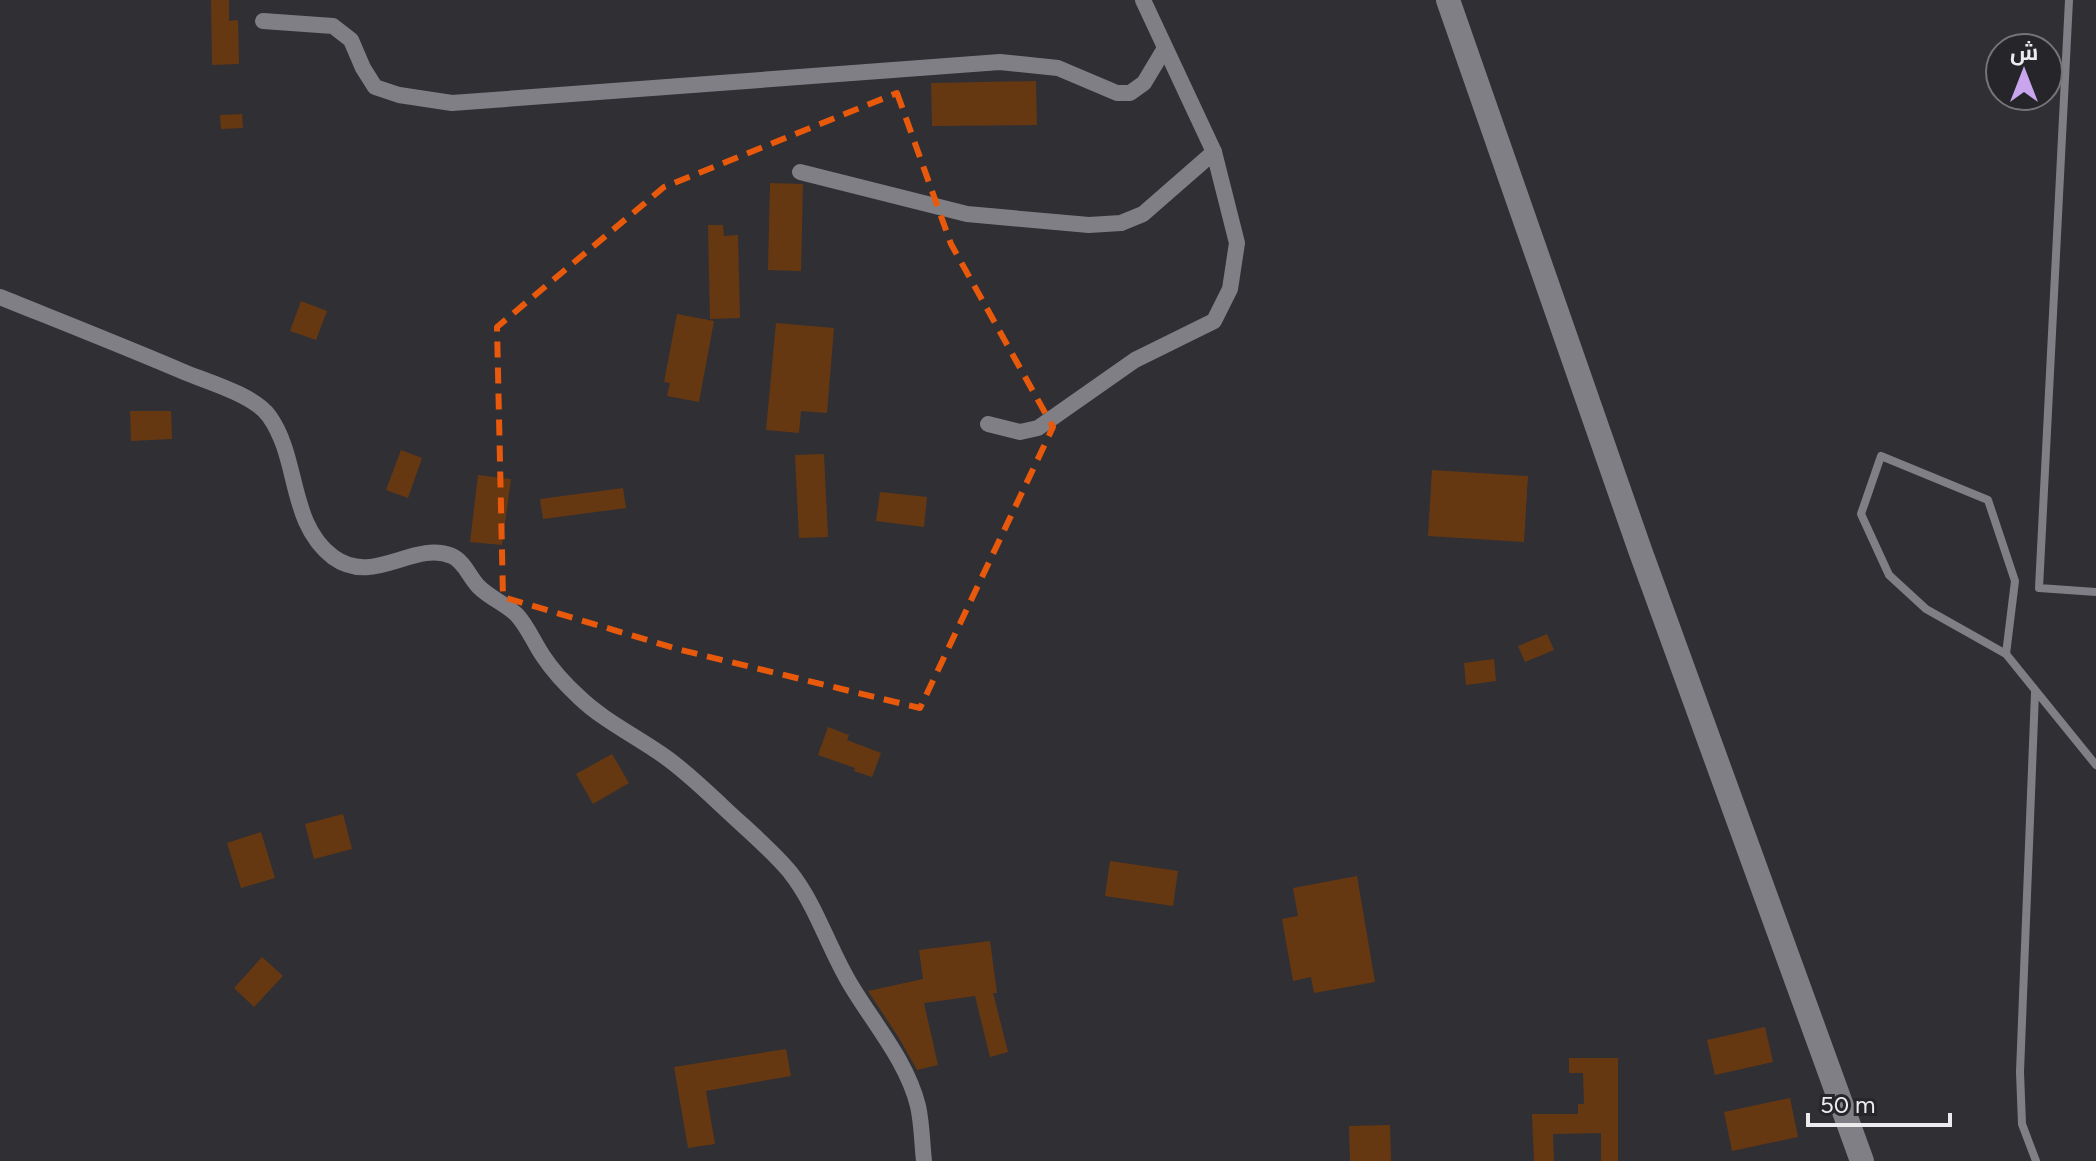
<svg xmlns="http://www.w3.org/2000/svg" width="2096" height="1161" viewBox="0 0 2096 1161" font-family="Figtree,Cairo,sans-serif">
  <style>
    .building { fill: #663812 }
    .lines { fill: none; stroke-linecap: round; stroke-linejoin: round }
    .service { stroke: #7f7f85; stroke-width: 8 }
    .minor { stroke: #7f7f85; stroke-width: 16 }
    .secondary { stroke: #7f7f85; stroke-width: 24 }
    .marked { fill: none; stroke: #e8590c; stroke-width: 6; stroke-dasharray: 16 10; stroke-linejoin: round }
  </style>
  <rect width="100%" height="100%" fill="#302f34"/>
  <g class="building">
    <path d="M211,0H229V21L238,20L239,64L212,65Z"/>
    <path d="M1036,81L1037,125L932,126L931,83Z"/>
    <path d="M242,114L243,128L221,129L220,115Z"/>
    <path d="M770,183L803,184L801,271L768,270Z"/>
    <path d="M708,225H723L724,236L738,235L740,318L710,319Z"/>
    <path d="M301,301L327,311L316,340L290,331Z"/>
    <path d="M677,314L714,321L699,402L667,396L670,383L664,382Z"/>
    <path d="M776,323L834,328L827,413L801,411L799,433L766,430Z"/>
    <path d="M130,411H171L172,439L131,441Z"/>
    <path d="M401,450L422,458L408,498L386,490Z"/>
    <path d="M824,454L828,537L799,538L795,455Z"/>
    <path d="M1432,470L1528,476L1524,542L1428,536Z"/>
    <path d="M478,475L511,479L502,545L470,542Z"/>
    <path d="M623,488L626,508L543,519L540,499Z"/>
    <path d="M880,492L927,497L924,527L876,521Z"/>
    <path d="M1547,634L1554,650L1525,662L1518,646Z"/>
    <path d="M1494,659L1496,681L1466,685L1464,663Z"/>
    <path d="M828,727L849,735L847,740L881,753L872,777L854,771L855,768L818,755Z"/>
    <path d="M612,754L629,783L593,804L576,774Z"/>
    <path d="M343,814L352,849L314,859L305,824Z"/>
    <path d="M261,832L275,878L241,888L227,843Z"/>
    <path d="M1110,861L1178,871L1173,906L1105,896Z"/>
    <path d="M1357,876L1375,982L1314,993L1311,977L1293,981L1282,919L1298,916L1293,888Z"/>
    <path d="M990,941L997,993H993L1008,1052L990,1057L975,996L924,1003L938,1065L917,1070L899,1038L868,991L923,979L919,950Z"/>
    <path d="M262,957L283,976L254,1007L234,988Z"/>
    <path d="M1765,1027L1773,1062L1715,1075L1707,1040Z"/>
    <path d="M786,1049L791,1076L706,1091L715,1144L688,1148L674,1067Z"/>
    <path d="M1569,1058H1618V1161H1601V1133L1553,1134L1554,1161H1534L1532,1114H1578V1104H1584L1583,1073H1569Z"/>
    <path d="M1790,1098L1798,1137L1732,1151L1724,1112Z"/>
    <path d="M1390,1125L1391,1161H1350L1349,1126Z"/>
  </g>
  <g class="lines">
    <g class="service">
      <path d="M2069,0L2039,588L2096,592"/>
      <path d="M2006,654L2015,581L1988,500L1881,456L1861,514L1889,575L1926,609L2006,654L2096,765"/>
      <path d="M2035,693L2020,1072L2022,1124L2036,1161"/>
    </g>
    <g class="minor">
      <path d="M263,21L333,26L351,40L363,68L375,87L399,95L452,103L1000,62L1058,68L1117,93H1130L1144,83L1165,48"/>
      <path d="M800,172L967,214L1089,225L1121,223L1143,214L1214,152"/>
      <path d="M0,297C62,322 123,346 184,372C208,382 254,395 269,416C300,459 288,523 333,557C374,587 413,540 452,556C465,562 469,577 479,587C490,598 506,604 517,615C528,627 534,643 543,656C553,671 566,685 579,697C604,721 636,736 664,756C684,770 703,788 721,805C744,827 770,848 790,872C817,906 829,950 852,987C875,1025 907,1062 918,1106C922,1124 922,1143 924,1161"/>
      <path d="M988,424L1020,432L1038,428L1135,360L1214,321L1230,289L1237,243L1214,152L1143,0"/>
    </g>
    <path class="secondary" d="M1448,0L1640,550L1862,1161"/>
  </g>
  <path class="marked" d="M897,93L951,244L1053,427L920,708L681,650L503,597L497,327L664,187Z"/>
  <g transform="translate(2024 72)"><circle r="38" fill="#26262a" stroke="#757579" stroke-width="2"/>
  <path d="M0-6L14 30L0 20L-14 30Z" fill="#c9a5ee"/>
  <text y="-12" font-size="22" font-weight="bold" text-anchor="middle" fill="#ececef">ش</text>
  </g>
  <path d="M1808 1113v12h142v-12" fill="none" stroke="#ececef" stroke-width="4"/>
  <text x="1820" y="1113" font-size="24" fill="#ececef" stroke="#26262a" stroke-width="6" paint-order="stroke">50 m</text>
</svg>
